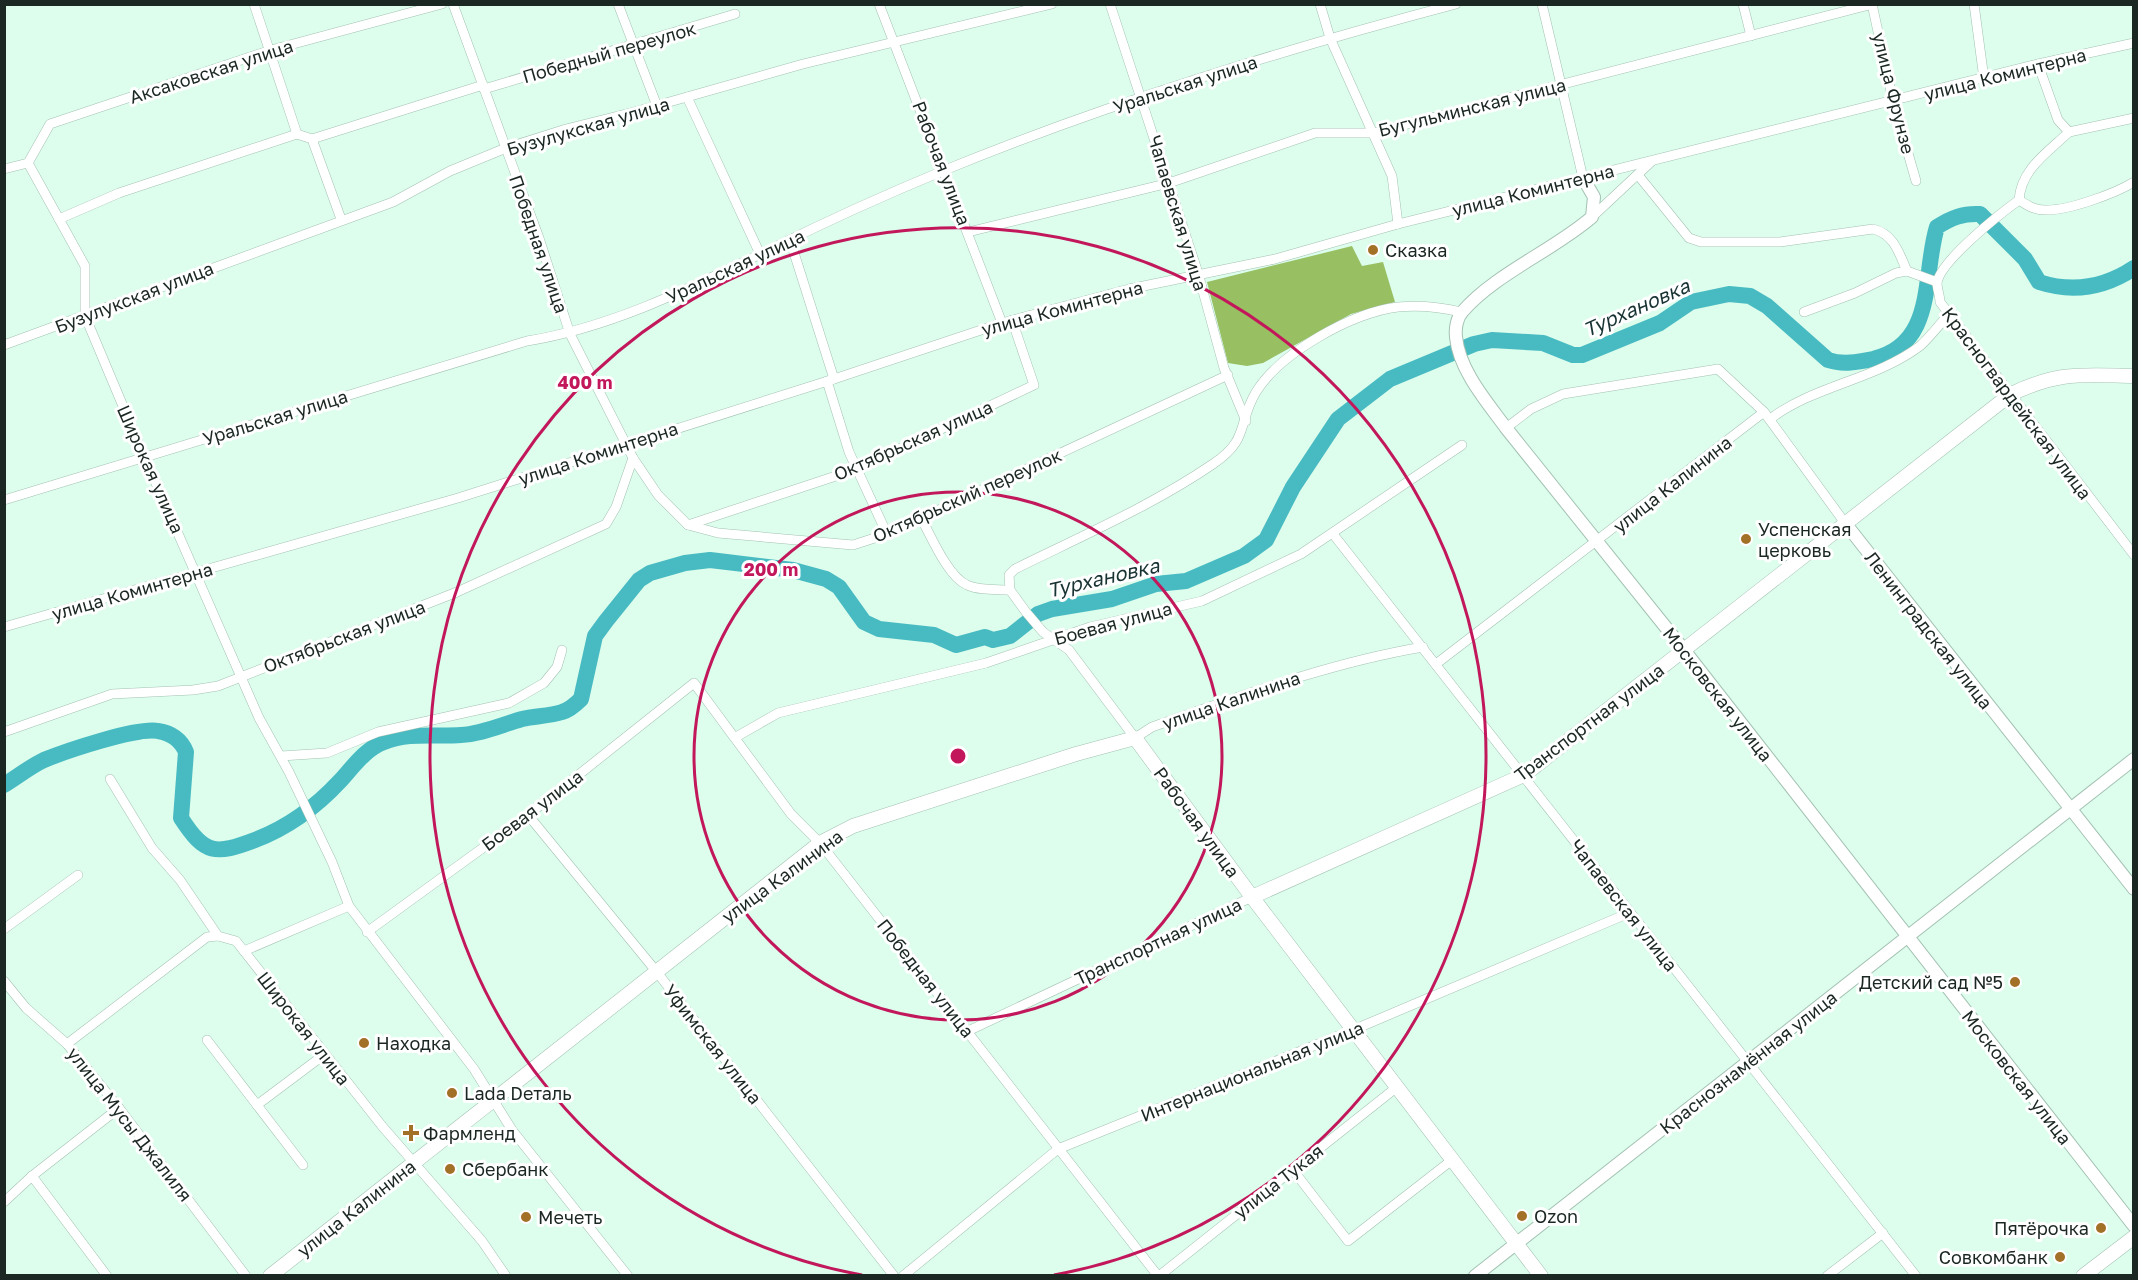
<svg xmlns="http://www.w3.org/2000/svg" width="2138" height="1280" viewBox="0 0 2138 1280" font-family="'Golos Text',sans-serif">
  <style>
    .forest { fill: #99bf63 }
    .lines { fill: none; stroke-linecap: round; stroke-linejoin: round }
    .river { stroke: #48bbc2; stroke-width: 16 }
    .street-casing { stroke: #a3c2b3; stroke-width: 10 }
    .secondary-casing { stroke: #a3c2b3; stroke-width: 14 }
    .primary-casing { stroke: #a3c2b3; stroke-width: 15 }
    .street { stroke: #fff; stroke-width: 9 }
    .secondary { stroke: #fff; stroke-width: 12 }
    .primary { stroke: #fff; stroke-width: 14 }
    .ring { fill: none; stroke: #c2185b; stroke-width: 3 }
    .poi-dot { fill: #a37027; stroke: #fff; stroke-width: 2 }
    .labels { text-anchor: middle; dominant-baseline: central; stroke-width: 6; stroke-linejoin: round; paint-order: stroke }
    .street-label { font-size: 18px; fill: #1b2722; stroke: #fff }
    .poi-label { font-size: 18px; fill: #1b2722; stroke: #fff; text-anchor: start }
    .water-label { font-size: 20px; font-style: italic; fill: #193334; stroke: #fff }
    .centre { fill: #c2185b; stroke: #fff; stroke-width: 3 }
    .ring-label { font-size: 18px; text-anchor: middle; font-weight: bold; fill: #c2185b; stroke: #fff; stroke-width: 6; stroke-linejoin: round; paint-order: stroke }
  </style>
  <rect width="100%" height="100%" fill="#ddfded"/>
  <path class="forest" d="M1352,246L1362,266L1383,262L1395,302L1351,314L1263,363L1247,366L1228,363L1207,282Z"/>
  <g class="lines">
    <path class="river" d="M4,785C17,777 31,766 44,760C66,751 137,727 158,731C171,733 181,740 186,752L181,818C205,855 215,855 255,840C289,827 315,808 340,781C353,767 365,749 384,742C409,732 435,737 461,735C482,734 501,725 522,719C535,716 550,716 562,712C569,710 576,704 581,699L595,636L606,621L639,580L650,573L685,563L710,560L793,570L826,579L839,587L864,622L879,629L934,635L956,645L985,637L993,640L1010,636L1038,614L1052,609L1112,599L1156,584L1186,581L1244,556L1266,540L1293,487L1338,419L1390,379L1474,344L1492,340L1543,343L1573,355H1582L1660,323L1691,302L1729,294L1750,296L1767,306L1828,360C1843,365 1858,362 1873,359C1937,344 1922,275 1937,227C1951,218 1963,213 1980,214L2025,259L2039,282C2073,293 2104,288 2134,268"/>
    <g class="street-casing">
      <g id="street">
        <path d="M254,4L297,134L312,139L341,219"/>
        <path d="M453,4L539,238L570,334L633,458L658,495L688,525L718,533L853,545L887,534L1228,375"/>
        <path d="M618,4L657,106"/>
        <path d="M879,4L1002,323"/>
        <path d="M1110,4L1198,273L1224,368L1246,421"/>
        <path d="M1320,4L1330,38L1392,176L1398,224"/>
        <path d="M1542,4L1583,178"/>
        <path d="M1743,4L1751,36"/>
        <path d="M1872,4L1893,101L1916,181"/>
        <path d="M1974,4L1984,79"/>
        <path d="M2038,64L2058,120L2069,132"/>
        <path d="M484,89L735,14"/>
        <path d="M687,97L760,254"/>
        <path d="M2069,132L2134,118"/>
        <path d="M312,139L483,85"/>
        <path d="M28,163L85,266V316L144,456L259,718L289,772L332,862L349,906L474,1069L512,1130L628,1276"/>
        <path d="M4,169L28,163L50,124L271,50L442,4"/>
        <path d="M1638,175L1689,238L1701,242H1780L1873,229C1894,234 1899,253 1907,271"/>
        <path d="M2019,200C2001,213 1940,261 1937,283C1937,289 1940,296 1940,302L2134,555"/>
        <path d="M2019,200C2027,205 2034,210 2045,210C2067,211 2114,194 2134,182"/>
        <path d="M2019,200C2021,169 2048,152 2069,132"/>
        <path d="M1592,217L1652,161"/>
        <path d="M59,219L119,193L297,134"/>
        <path d="M968,232L1169,183L1315,133H1373L1873,4"/>
        <path d="M790,240L834,379"/>
        <path d="M1804,312L1855,293L1896,273L1907,271L1937,282"/>
        <path d="M4,345L393,202L450,171L506,148L566,129L634,112L803,64L1052,4"/>
        <path d="M827,381L849,452L887,534"/>
        <path d="M1770,419C1815,385 1875,380 1920,346C1930,337 1939,325 1948,315"/>
        <path d="M1506,428L1531,409L1563,394L1718,369L1764,412L1845,523"/>
        <path d="M4,500L527,341C614,327 694,286 773,248C829,220 887,194 945,170C1111,102 1283,50 1456,4"/>
        <path d="M921,518C931,536 948,577 967,585C980,591 997,589 1010,590"/>
        <path d="M688,525L857,469L1034,385L1012,320"/>
        <path d="M1333,534L1916,1276"/>
        <path d="M4,627L458,498L834,379L1002,323L1129,289L1275,259L1398,224L2038,64L2134,43"/>
        <path d="M1423,647C1329,663 1241,696 1152,727L1135,738L1069,650L1043,632L1026,612L1010,590L1009,575L1015,569C1080,537 1153,505 1213,464C1250,439 1237,424 1256,392C1280,353 1353,312 1398,307C1420,305 1440,307 1461,312"/>
        <path d="M1436,664L1764,412"/>
        <path d="M4,732L112,694L193,690L218,686L457,592L606,524L616,507L633,458"/>
        <path d="M736,737L778,713L986,663L1090,627L1202,601L1301,554L1462,445"/>
        <path d="M281,756L327,753L378,732L509,703L544,683L557,667L562,650"/>
        <path d="M110,779L152,848L180,880L218,936L236,941L382,1126L482,1241L506,1276"/>
        <path d="M528,815L656,971L894,1276"/>
        <path d="M4,929L78,875"/>
        <path d="M367,932L528,815L694,683L791,814L820,843L1158,1276"/>
        <path d="M244,951L349,906"/>
        <path d="M4,981L26,1008L67,1044L119,1108L246,1276"/>
        <path d="M968,1031L1252,897"/>
        <path d="M207,1040L303,1165"/>
        <path d="M67,1044L207,937L218,936"/>
        <path d="M257,1105L325,1054"/>
        <path d="M1293,1170L1348,1241L1452,1160"/>
        <path d="M32,1176L107,1276"/>
        <path d="M4,1202L32,1176L119,1108"/>
        <path d="M903,1276L1058,1149L1353,1030L1629,913"/>
        <path d="M1159,1276L1397,1087"/>
        <path d="M1827,1276L1883,1233"/>
      </g>
    </g>
    <g class="secondary-casing">
      <g id="secondary">
        <path d="M1583,178L1594,197L1592,217C1554,250 1495,274 1463,311C1457,317 1455,328 1456,337C1459,370 1487,402 1506,428L1684,650L2134,1226"/>
        <path d="M1845,523L2134,889"/>
        <path d="M1475,1276L2134,759"/>
      </g>
    </g>
    <g class="primary-casing">
      <g id="primary">
        <path d="M1252,897L1524,775L2011,394C2060,371 2081,375 2134,376"/>
        <path d="M270,1276L820,843L853,826L1076,754L1135,738L1252,897L1541,1276"/>
        <path d="M2083,1276L2134,1237"/>
      </g>
    </g>
    <use href="#street" class="street"/>
    <use href="#secondary" class="secondary"/>
    <use href="#primary" class="primary"/>
  </g>
  <g class="ring">
    <circle cx="958" cy="756" r="264"/>
    <path d="M862 1275A528 528 0 1 1 1054 1275"/>
  </g>
  <g class="poi-dot">
    <circle cx="1373" cy="250" r="6"/>
    <circle cx="1746" cy="539" r="6"/>
    <circle cx="2015" cy="982" r="6"/>
    <circle cx="364" cy="1043" r="6"/>
    <circle cx="452" cy="1093" r="6"/>
    <path d="M408 1124h6v6h6v6h-6v6h-6v-6h-6v-6h6z"/>
    <circle cx="450" cy="1169" r="6"/>
    <circle cx="1522" cy="1216" r="6"/>
    <circle cx="526" cy="1217" r="6"/>
    <circle cx="2101" cy="1228" r="6"/>
    <circle cx="2060" cy="1257" r="6"/>
  </g>
  <g class="labels">
    <g class="street-label">
      <text transform="translate(609 52) rotate(-16)">Победный переулок</text>
      <text transform="translate(211 71) rotate(-18)">Аксаковская улица</text>
      <text transform="translate(2005 74) rotate(-14)">улица Коминтерна</text>
      <text transform="translate(1185 84) rotate(-18)">Уральская улица</text>
      <text transform="translate(1894 93) rotate(76)">улица Фрунзе</text>
      <text transform="translate(1472 107) rotate(-14)">Бугульминская улица</text>
      <text transform="translate(588 126) rotate(-16)">Бузулукская улица</text>
      <text transform="translate(942 163) rotate(69)">Рабочая улица</text>
      <text transform="translate(1533 190) rotate(-14)">улица Коминтерна</text>
      <text transform="translate(1178 213) rotate(73)">Чапаевская улица</text>
      <text transform="translate(539 244) rotate(71)">Победная улица</text>
      <text transform="translate(735 266) rotate(-25)">Уральская улица</text>
      <text transform="translate(134 297) rotate(-21)">Бузулукская улица</text>
      <text transform="translate(1062 308) rotate(-15)">улица Коминтерна</text>
      <text transform="translate(2017 403) rotate(53)">Красногвардейская улица</text>
      <text transform="translate(275 417) rotate(-17)">Уральская улица</text>
      <text transform="translate(913 440) rotate(-24)">Октябрьская улица</text>
      <text transform="translate(598 453) rotate(-18)">улица Коминтерна</text>
      <text transform="translate(151 469) rotate(66)">Широкая улица</text>
      <text transform="translate(1672 484) rotate(-38)">улица Калинина</text>
      <text transform="translate(967 495) rotate(-24)">Октябрьский переулок</text>
      <text transform="translate(132 591) rotate(-16)">улица Коминтерна</text>
      <text transform="translate(1113 623) rotate(-15)">Боевая улица</text>
      <text transform="translate(1929 630) rotate(52)">Ленинградская улица</text>
      <text transform="translate(344 636) rotate(-21)">Октябрьская улица</text>
      <text transform="translate(1718 694) rotate(52)">Московская улица</text>
      <text transform="translate(1231 700) rotate(-19)">улица Калинина</text>
      <text transform="translate(1589 722) rotate(-37)">Транспортная улица</text>
      <text transform="translate(532 810) rotate(-37)">Боевая улица</text>
      <text transform="translate(1197 822) rotate(54)">Рабочая улица</text>
      <text transform="translate(782 876) rotate(-36)">улица Калинина</text>
      <text transform="translate(1624 905) rotate(52)">Чапаевская улица</text>
      <text transform="translate(1158 941) rotate(-25)">Транспортная улица</text>
      <text transform="translate(926 978) rotate(52)">Победная улица</text>
      <text transform="translate(304 1028) rotate(52)">Широкая улица</text>
      <text transform="translate(713 1044) rotate(52)">Уфимская улица</text>
      <text transform="translate(1748 1062) rotate(-38)">Краснознамённая улица</text>
      <text transform="translate(1252 1071) rotate(-22)">Интернациональная улица</text>
      <text transform="translate(2017 1077) rotate(52)">Московская улица</text>
      <text transform="translate(130 1124) rotate(52)">улица Мусы Джалиля</text>
      <text transform="translate(1278 1181) rotate(-38)">улица Тукая</text>
      <text transform="translate(356 1208) rotate(-38)">улица Калинина</text>
    </g>
    <g class="poi-label">
      <text x="1385" y="250">Сказка</text>
      <text x="1758" y="529">Успенская<tspan x="1758" dy="21">церковь</tspan></text>
      <text x="2003" y="982" text-anchor="end">Детский сад №5</text>
      <text x="376" y="1043">Находка</text>
      <text x="464" y="1093">Lada Dеталь</text>
      <text x="423" y="1133">Фармленд</text>
      <text x="462" y="1169">Сбербанк</text>
      <text x="1534" y="1216">Ozon</text>
      <text x="538" y="1217">Мечеть</text>
      <text x="2089" y="1228" text-anchor="end">Пятёрочка</text>
      <text x="2048" y="1257" text-anchor="end">Совкомбанк</text>
    </g>
    <g class="water-label">
      <text transform="translate(1636 307) rotate(-24)">Турхановка</text>
      <text transform="translate(1103 577) rotate(-13)">Турхановка</text>
    </g>
  </g>
  <circle cx="958" cy="756" r="9" class="centre"/>
  <g class="ring-label">
    <text x="585" y="389">400 m</text>
    <text x="771" y="576">200 m</text>
  </g>
  <rect width="2138" height="1280" fill="none" stroke="#1b2722" stroke-width="12"/>
</svg>
